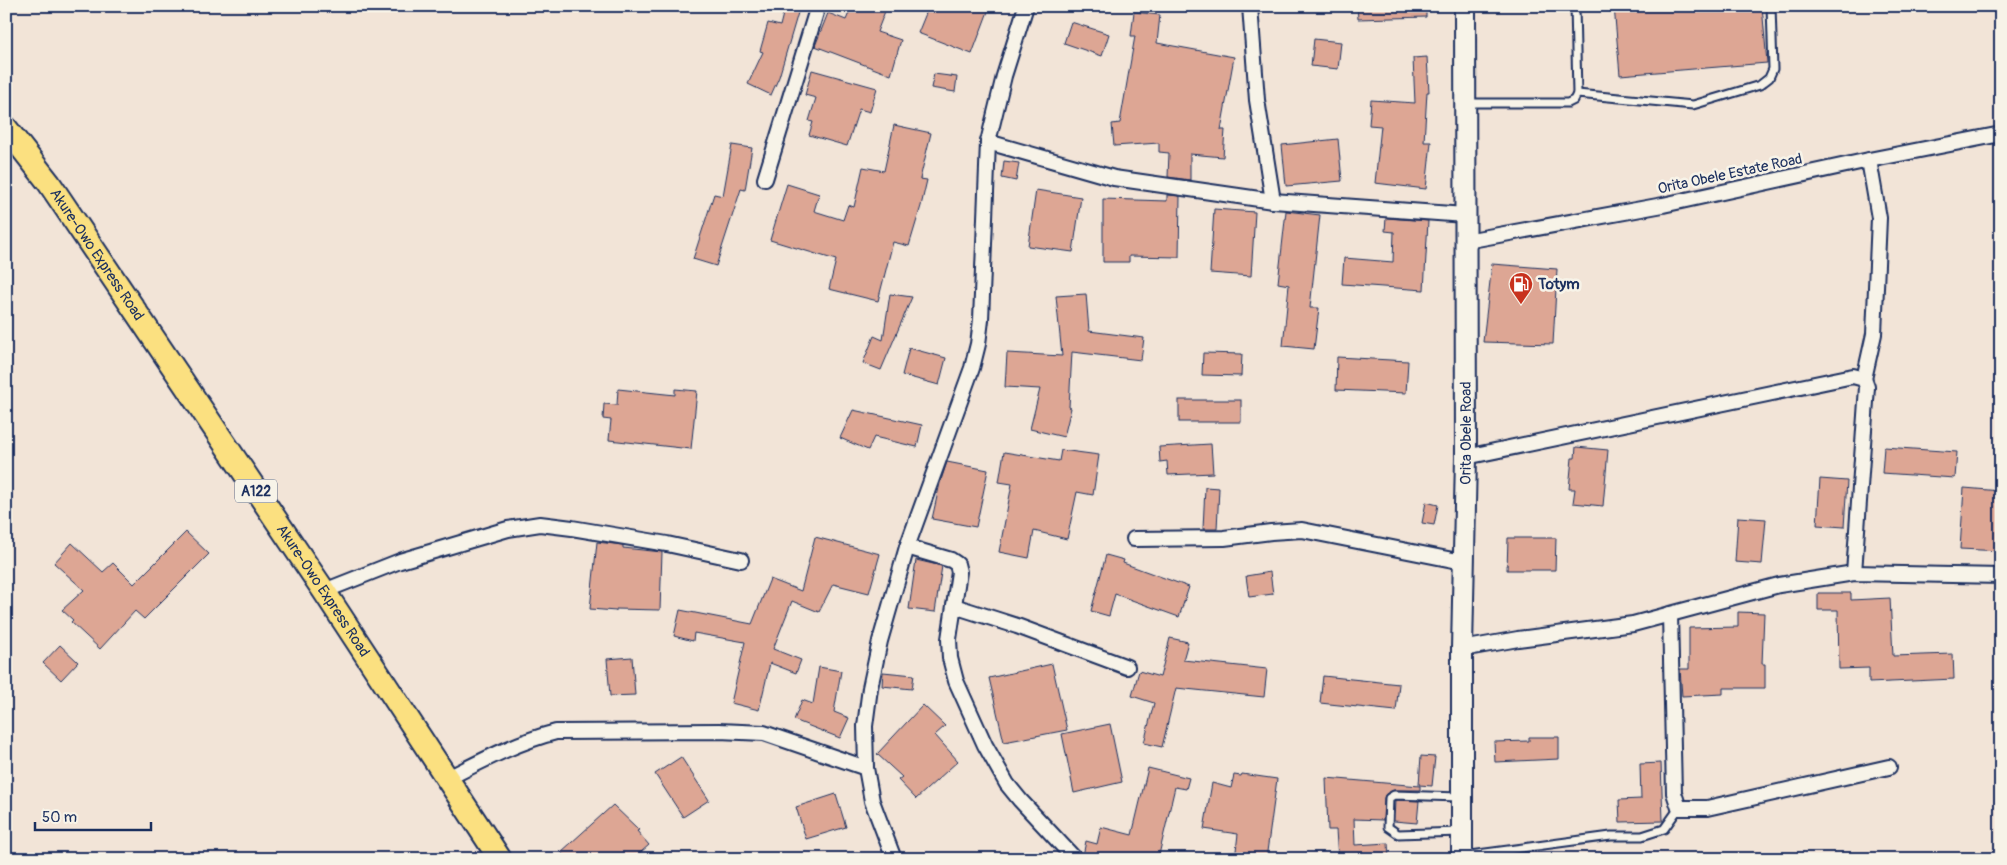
<svg xmlns="http://www.w3.org/2000/svg" width="2007" height="865" viewBox="0 0 2007 865" font-family="Pangolin,sans-serif">
  <style>
    .building { fill: #dda694; stroke: #1b2f5e }
    .lines { fill: none; stroke-linecap: round; stroke-linejoin: round }
    .service-casing { stroke: #1b2f5e; stroke-width: 11 }
    .minor-casing { stroke: #1b2f5e; stroke-width: 18 }
    .secondary-casing { stroke: #1b2f5e; stroke-width: 24 }
    .trunk-casing { stroke: #1b2f5e; stroke-width: 26 }
    .service { stroke: #f7f3e8; stroke-width: 7 }
    .minor { stroke: #f7f3e8; stroke-width: 14 }
    .secondary { stroke: #f7f3e8; stroke-width: 20 }
    .trunk { stroke: #fbe080; stroke-width: 22 }
    .labels { text-anchor: middle; dominant-baseline: central; stroke-width: 5; stroke-linejoin: round; paint-order: stroke }
    .shield { fill: #f7f3e8; stroke: #5d6a87; stroke-width: 1 }
    .shield-label { font-size: 14px; font-weight: bold; fill: #1b2f5e }
    .street-label { font-size: 15px; fill: #1b2f5e; stroke: #f7f3e8 }
    .poi-label { font-size: 15px; font-weight: bold; fill: #1b2f5e; stroke: #f7f3e8; text-anchor: start }
  </style>
  <rect width="100%" height="100%" fill="#f2e4d7"/>
  <filter id="ink" filterUnits="userSpaceOnUse"><feTurbulence type="fractalNoise" baseFrequency=".02" numOctaves="2"/><feDisplacementMap in="SourceGraphic" scale="10" xChannelSelector="R" yChannelSelector="G"/><feConvolveMatrix kernelMatrix="1 2 1 2 8 2 1 2 1" color-interpolation-filters="sRGB"/></filter>
  <g filter="url(#ink)">
    <g class="building">
      <path d="M785,6H800L779,77L771,95L748,84L763,52L760,51L768,23L780,26Z"/>
      <path d="M852,6H887L877,32L901,40L891,75L815,46L828,13L846,20Z"/>
      <path d="M929,6H990L972,54L918,33Z"/>
      <path d="M1357,6H1426V17L1358,19Z"/>
      <path d="M1614,6H1762L1767,63L1620,75Z"/>
      <path d="M1134,12L1160,15L1157,43L1234,57L1221,130H1225L1223,157L1190,154V180L1168,177L1169,153L1159,152V143L1114,146L1112,124L1120,123L1135,36H1131Z"/>
      <path d="M1071,22L1109,34L1102,56L1064,43Z"/>
      <path d="M1314,39L1341,42L1338,69L1311,66Z"/>
      <path d="M1427,57L1429,92H1427L1424,142H1431L1426,189L1375,183L1381,126L1369,125L1371,100L1415,103L1413,58Z"/>
      <path d="M812,70L877,88L870,112L859,109L847,146L809,135L813,122L809,121L816,98L805,95Z"/>
      <path d="M934,74L957,77L955,92L931,88Z"/>
      <path d="M894,125L931,133L920,179L927,180L921,206L909,246L893,242L878,301L829,289L836,260L770,240L787,184L819,194L814,211L843,220L848,205L854,207L863,167L884,171Z"/>
      <path d="M1338,139L1342,181L1286,186L1282,145Z"/>
      <path d="M732,145L752,148L745,190L741,189L716,266L693,259L714,194L723,196Z"/>
      <path d="M1004,161L1019,163L1016,181L1002,178Z"/>
      <path d="M1036,190L1081,197L1073,252L1028,246Z"/>
      <path d="M1167,195L1180,196L1179,257L1129,256V262H1103V199L1167,201Z"/>
      <path d="M1214,209L1255,212L1251,276L1210,273Z"/>
      <path d="M1286,211L1320,215L1310,308H1319L1314,349L1283,346L1289,285L1278,283Z"/>
      <path d="M1386,218L1428,221L1424,290L1342,284L1344,258L1393,262L1394,232L1385,231Z"/>
      <path d="M1492,264L1557,269L1553,344L1483,342Z"/>
      <path d="M890,294L912,297L881,370L863,363L874,336L883,340Z"/>
      <path d="M1086,294L1089,331L1144,338L1141,360L1072,352L1069,407L1071,408L1064,437L1030,429L1040,389L1005,387L1007,353L1062,356L1056,296Z"/>
      <path d="M909,348L946,358L939,385L902,375Z"/>
      <path d="M1203,353L1242,354L1241,376L1202,375Z"/>
      <path d="M1337,357L1408,361L1406,393L1336,390Z"/>
      <path d="M618,389L675,395V389L697,391L691,449L609,440L611,420L603,419L604,404L617,405Z"/>
      <rect x="1179" y="400" width="62" height="22"/>
      <path d="M853,410L922,425L917,447L874,437L868,450L840,438Z"/>
      <path d="M1211,444L1213,473L1168,475L1167,461L1160,462L1159,447Z"/>
      <path d="M1576,447L1608,450L1603,506L1573,503L1575,489H1569L1572,458H1575Z"/>
      <path d="M1884,447L1957,452L1955,478L1882,473Z"/>
      <path d="M1061,450L1099,455L1093,495L1077,492L1067,539L1034,531L1029,558L999,552L1012,484L999,482L1004,452L1059,461Z"/>
      <path d="M947,462L988,470L976,527L932,519L940,483Z"/>
      <path d="M1820,479L1847,481L1844,527L1817,525Z"/>
      <path d="M1205,487L1219,488L1217,529H1203Z"/>
      <path d="M1964,488L2001,491V551L1960,549Z"/>
      <path d="M1426,502L1438,505L1434,525L1422,523Z"/>
      <path d="M1738,517L1766,519L1762,564L1735,562Z"/>
      <path d="M186,532L209,554L144,619L135,611L100,649L71,622L73,620L62,610L84,590L54,563L72,543L103,572L113,563L134,584Z"/>
      <path d="M815,537L880,554L869,593L833,584L819,612L792,601L773,649L801,660L796,673L770,663L759,710L731,703L745,642L694,633L693,641L674,636L680,610L752,624L770,579L801,591Z"/>
      <path d="M1508,538H1556L1555,570H1507Z"/>
      <path d="M597,542L623,545V548L662,552L660,610L616,609V611L590,609Z"/>
      <path d="M1106,555L1124,560L1123,563L1189,587L1179,617L1115,594L1109,616L1091,611Z"/>
      <path d="M916,560L942,566L935,612L909,609Z"/>
      <path d="M1270,572L1273,594L1249,597L1246,576Z"/>
      <path d="M1818,593H1851V600L1890,598L1893,656L1953,654L1954,679L1869,683V668L1839,669L1838,610H1818Z"/>
      <path d="M1738,612L1764,613L1762,664H1765V688H1723V694L1682,696L1680,669H1689V628L1738,627Z"/>
      <path d="M1170,638L1188,642L1183,660L1267,669L1264,697L1176,688L1162,747L1144,743L1154,703L1132,696L1139,671L1160,677Z"/>
      <path d="M60,645L78,662L61,680L43,663Z"/>
      <path d="M632,657L635,695L610,696L607,659Z"/>
      <path d="M1052,664L1067,730L1004,742L989,678Z"/>
      <path d="M819,667L841,671L834,712L849,718L840,738L794,720L802,700L813,704Z"/>
      <path d="M883,672L914,675L912,689L882,686Z"/>
      <path d="M1323,676L1399,684L1396,711L1320,703Z"/>
      <path d="M923,705L945,726L935,735L958,761L916,799L898,780L902,777L877,754Z"/>
      <path d="M1110,724L1122,782L1074,793L1062,734Z"/>
      <path d="M1529,737H1559V759L1495,762L1494,742L1529,741Z"/>
      <path d="M1421,756L1435,757L1432,786L1419,785Z"/>
      <path d="M681,757L709,800L683,817L655,774Z"/>
      <path d="M1661,763L1663,821L1620,822L1619,800L1641,799L1640,764Z"/>
      <path d="M1148,768L1189,778L1186,789L1175,787L1158,859H1122L1110,854L1109,859H1094L1083,856L1086,841L1097,844L1101,827L1132,835Z"/>
      <path d="M1242,774L1277,779L1266,859H1235L1238,834L1204,829L1212,783L1231,788L1234,775L1241,776Z"/>
      <path d="M1326,778L1420,786V790H1394L1386,794L1384,798L1383,820L1354,819L1355,845L1388,843L1389,859H1338L1336,830H1328Z"/>
      <path d="M836,794L846,827L806,839L796,807Z"/>
      <path d="M1395,800L1419,801L1417,823L1394,821Z"/>
      <path d="M613,805L639,830L637,831L649,845L633,859H568L561,852Z"/>
    </g>
    <g class="lines">
      <g class="service-casing">
        <g id="service">
          <path d="M1577,94L1693,105L1760,85L1769,78L1773,69L1771,6"/>
          <path d="M1467,103H1568L1574,100L1577,94L1575,6"/>
          <path d="M1460,832L1398,834L1388,827L1389,798L1394,795L1460,797"/>
          <path d="M1463,856L1611,836H1642L1664,829L1679,808"/>
        </g>
      </g>
      <g class="minor-casing">
        <g id="minor">
          <path d="M1250,6L1257,100L1273,201"/>
          <path d="M988,142L1114,178L1273,201L1465,215"/>
          <path d="M765,179L818,6"/>
          <path d="M1466,241L1663,205L1869,160L2001,134"/>
          <path d="M1864,379L1874,334L1879,218L1869,160"/>
          <path d="M1466,457L1853,376L1864,379L1867,387L1854,573"/>
          <path d="M1134,539L1224,538L1271,532L1302,530L1463,562"/>
          <path d="M907,547L951,560L957,564L959,572L949,639L950,658L956,681L985,745L1007,784L1020,800L1075,859"/>
          <path d="M324,591L400,561L508,529L540,524L572,528L667,544L741,560"/>
          <path d="M954,606L1017,626L1127,667"/>
          <path d="M1670,614L1674,793L1679,808H1707L1889,767"/>
          <path d="M1462,649L1518,639L1633,624L1779,585L1854,573L2001,576"/>
          <path d="M446,779C482,761 517,742 556,732L719,731L764,733L866,768"/>
          <path d="M894,859L872,801L866,768L865,726L870,688L880,641L907,547L972,368L978,344L981,320L988,142L1004,76L1026,6"/>
        </g>
      </g>
      <g class="secondary-casing">
        <g id="secondary">
          <path id="s1" d="M1462,859V649L1466,457L1465,6"/>
        </g>
      </g>
      <g class="trunk-casing">
        <g id="trunk">
          <path id="s2" d="M6,128L49,183L324,591L500,859"/>
        </g>
      </g>
      <use href="#service" class="service"/>
      <use href="#minor" class="minor"/>
      <use href="#secondary" class="secondary"/>
      <use href="#trunk" class="trunk"/>
    </g>
  </g>
  <defs>
    <g id="fuel-pin" transform="scale(1.25)"><path d="M0 17L-7.5 6A9.5 9.5 0 1 1 7.5 6Z" fill="#c8321e" stroke="#f7f3e8"/><path d="M-5.5-6h7V0h2V4h1.3V-2.5L3-4.5l.8-.8L6-3V5H2.5V1h-1V6h-7ZM-4.2-4.7v3.2H.2V-4.7Z" fill="#fff"/></g>
  </defs>
  <g fill-rule="evenodd">
    <use href="#fuel-pin" x="1521" y="284"/>
  </g>
  <g class="labels">
    <rect class="shield" x="235" y="479.5" width="42" height="23" rx="4"/>
    <g class="shield-label">
      <text x="256" y="491">A122</text>
    </g>
    <g class="street-label">
      <text transform="translate(1730 174) rotate(-12)">Orita Obele Estate Road</text>
      <text stroke="none"><textPath href="#s2" startOffset="156">Akure-Owo Express Road</textPath></text>
      <text stroke="none"><textPath href="#s1" startOffset="426">Orita Obele Road</textPath></text>
      <text stroke="none"><textPath href="#s2" startOffset="561">Akure-Owo Express Road</textPath></text>
    </g>
    <g class="poi-label">
      <text x="1538" y="284">Totym</text>
    </g>
  </g>
  <rect width="2007" height="865" fill="none" stroke="#f7f3e8" stroke-width="25"/>
  <rect x="12" y="12" width="1982" height="840" fill="none" stroke="#1b2f5e" stroke-width="2" filter="url(#ink)"/>
  <path d="M35 822v8h116v-8" fill="none" stroke="#1b2f5e" stroke-width="2.5"/>
  <text x="42" y="822" font-size="15" fill="#1b2f5e" stroke="#f7f3e8" stroke-width="4" paint-order="stroke">50 m</text>
</svg>
